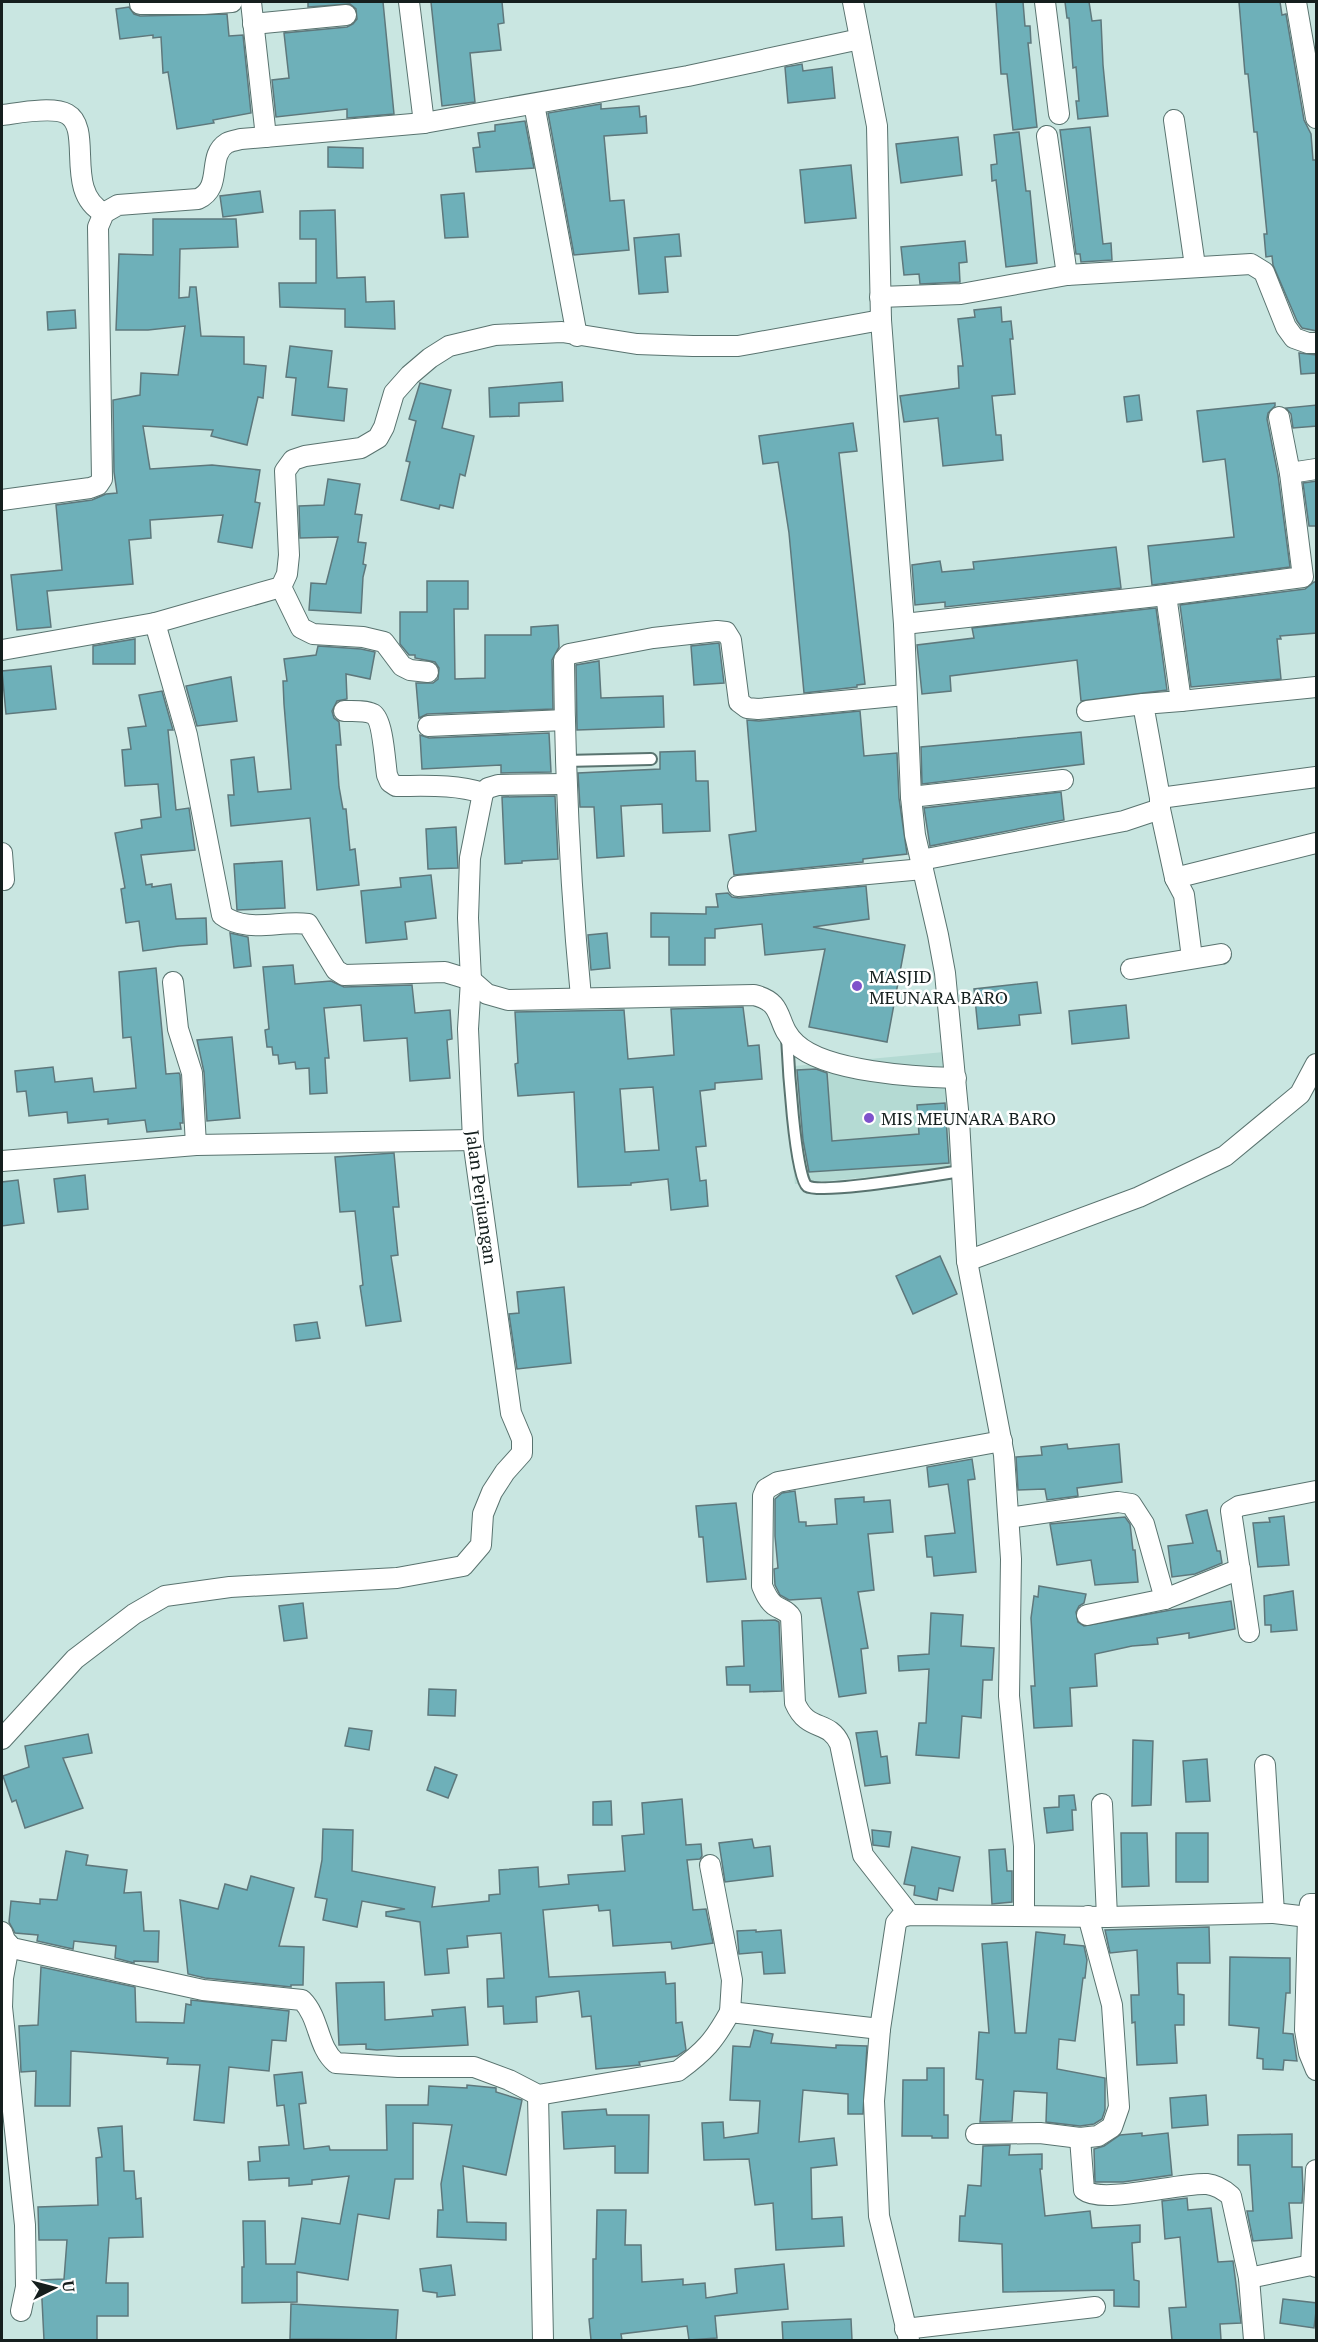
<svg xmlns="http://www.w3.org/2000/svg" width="1318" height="2342" viewBox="0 0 1318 2342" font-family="'PT Serif',serif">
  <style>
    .built { fill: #b4dad3 }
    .building { fill: #6eb0b9; stroke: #5e787c; stroke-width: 1.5; fill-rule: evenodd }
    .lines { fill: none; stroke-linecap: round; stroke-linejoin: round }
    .lane-casing { stroke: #59736f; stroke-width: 14 }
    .street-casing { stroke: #59736f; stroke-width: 22 }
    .lane { stroke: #fff; stroke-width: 10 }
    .street { stroke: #fff; stroke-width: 20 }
    .poi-dot { fill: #7e52cb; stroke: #fff; stroke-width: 2 }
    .labels { text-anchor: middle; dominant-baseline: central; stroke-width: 5; stroke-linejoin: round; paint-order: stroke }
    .poi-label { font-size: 18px; fill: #151f1e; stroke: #fff; text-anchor: start }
    .street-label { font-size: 18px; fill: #151f1e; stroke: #fff }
  </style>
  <rect width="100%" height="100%" fill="#c9e6e1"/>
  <path class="built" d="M944,1052L955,1169L795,1184L784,1067Z"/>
  <g class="building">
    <path d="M308,2H383L394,114L347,118V109L276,117L272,80L289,78L284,33L347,27L353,24L357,19L356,9L350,4L308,7Z"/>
    <path d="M431,2H502L504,23L498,24L501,50L470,53L475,102L442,106Z"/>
    <path d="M996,2H1023L1025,26H1030L1031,43H1028L1037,127L1013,130L1007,74H1001Z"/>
    <path d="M1065,2H1089L1092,21L1101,20L1103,65L1108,116L1078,119L1076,101H1079L1076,67L1073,68L1069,18H1067Z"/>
    <path d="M1239,2H1280L1282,15L1286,14L1304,120L1311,134L1313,160H1317V331L1302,328L1297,321L1273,265L1272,256L1266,257L1264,234H1267L1257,132H1254L1248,74H1245Z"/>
    <path d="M129,7L134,14L140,16L227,14L229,36L243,35L251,113L213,120L214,123L177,129L168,72L163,73L161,37L153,38V35L120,39L116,9Z"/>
    <path d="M802,64L803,71L832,67L835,98L788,103L785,67Z"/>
    <path d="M601,104V109L639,106L640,117L646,116L647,133L604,136L610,201L624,200L629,250L574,255L548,113Z"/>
    <path d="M525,121L534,168L476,172L473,148L480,147L478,133L495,131V125Z"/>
    <path d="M1090,127L1103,244L1111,243L1112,260L1081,262L1080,254H1076L1060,130Z"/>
    <path d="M1019,132L1026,191H1030L1037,263L1006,267L996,180L992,181L991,165L997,164L994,135Z"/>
    <path d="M958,137L962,175L901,183L896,144Z"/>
    <path d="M328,147L363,148V168L328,167Z"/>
    <path d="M851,165L856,218L805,223L800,170Z"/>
    <path d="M260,191L263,212L223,217L220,196Z"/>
    <path d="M464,193L468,237L445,238L441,195Z"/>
    <path d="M335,210L337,278L365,277L366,302L394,301L395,329L345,327V309L280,307L279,283H316V239H300V211Z"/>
    <path d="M153,219H236L238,247L180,249L179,298L189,297L190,287H196L201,336L244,337V364L266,366L263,398L258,397L247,445L211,436L213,430L143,426L150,469L212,465L260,470L255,502L260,503L252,548L218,542L223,515L150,520L151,538L129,540L133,584L47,591L51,627L17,630L11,575L62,570L56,505L92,500L106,494L117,493L114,472L113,400L140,395L141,373L178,375L185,326L148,330H116L119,254L153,255Z"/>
    <path d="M679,234L681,256L665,257L668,292L639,294L634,238Z"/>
    <path d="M965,241L967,262L959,263L960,282L920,284L919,274L904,275L901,247Z"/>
    <path d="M1001,307L1002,322L1011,321L1013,339H1010L1015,394L992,396L996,435H1001L1003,460L943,466L938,418L904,422L900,396L959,388L958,366H963L958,319L975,317L974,310Z"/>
    <path d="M75,310L76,328L48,330L47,312Z"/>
    <path d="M290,346L332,351L328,387L347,389L344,421L292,415L296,378L286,377Z"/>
    <path d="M1299,353L1317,355V373L1301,374Z"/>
    <path d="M562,382L563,401L519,403V416L490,417L489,388Z"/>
    <path d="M420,383L451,390L442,428L474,436L465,476L460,474L453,508L440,505L439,509L401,500L410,462L406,461L416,421L409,419Z"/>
    <path d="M1139,395L1142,420L1127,422L1124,397Z"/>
    <path d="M1275,403V406L1268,413L1267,419L1278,475L1290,567L1152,585L1148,546L1234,537L1225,459L1203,462L1197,411Z"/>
    <path d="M1317,405V426L1293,428L1291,414L1286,408Z"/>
    <path d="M853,423L857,451L839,453L865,684L857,685V687L804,693L789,533L778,462L763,464L759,436Z"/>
    <path d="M328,479L360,484L355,514L362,515L358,542L366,543L363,564L366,565L363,577L361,613L309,610L311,583L326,584L338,537L300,538L299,506L324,505Z"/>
    <path d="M1317,481V526H1309L1303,483Z"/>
    <path d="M1116,547L1121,588L945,607V602L915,605L912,565L940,561L942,572L974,569L973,562Z"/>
    <path d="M427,581H468V609H454L455,679L485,678V635H531V627L558,625L559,647L552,660L553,709L427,714L419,718L416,683H433L438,679L439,668L435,662L415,658V655H409L400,644V612H427Z"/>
    <path d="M1314,582H1317V633L1280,636L1281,639H1277L1281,679L1191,687L1180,605L1305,589Z"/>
    <path d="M1156,608L1167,690L1081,701L1077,660L950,676L951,691L922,694L917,645L974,638L972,628Z"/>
    <path d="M135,639V664H93V646Z"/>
    <path d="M719,643L724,683L694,685L691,646Z"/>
    <path d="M318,646L361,649L375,652L370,679L346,674L347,699L337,701L332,711L334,718L339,722L341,745H336L339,787L343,809H346L350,850L355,849L359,885L317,890L310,818L231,826L228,795H234L231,760L254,757L258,792L291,789L284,704L283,681H287L284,659L316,655Z"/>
    <path d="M599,661L601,698L663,696L664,727L577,730L576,665Z"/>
    <path d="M51,666L56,709L6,714L2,671Z"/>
    <path d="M231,677L237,721L197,726L186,686Z"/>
    <path d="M162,691L173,730H168L176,810L189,808L195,850L141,855L146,885L152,884V887L171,884L176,919L206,918L207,944L179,946L143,951L139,921L126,923L121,889L125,888L115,833L142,828L141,820L161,817L158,784L125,786L122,750L131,749L128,728L146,726L139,695Z"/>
    <path d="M860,711L864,756L897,753L899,798L907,854L863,859V862L734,875L729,835L756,831L747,720L759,721Z"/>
    <path d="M1081,732L1084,764L922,784L921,747Z"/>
    <path d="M549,733L551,772L501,773V765L422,769L420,735L429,738Z"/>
    <path d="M695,751L696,781H708L710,831L663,833L662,804L621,806L624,856L597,858L594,807H580L578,773L660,769V752Z"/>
    <path d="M1061,792L1064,820L930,846L924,808Z"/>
    <path d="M555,796L558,859L522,861V863L505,864L502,797Z"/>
    <path d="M456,827L458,868L428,869L426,829Z"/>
    <path d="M282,861L285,908L237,910L234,864Z"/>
    <path d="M431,875L436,918L405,922L407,939L366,943L361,891L401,887L400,878Z"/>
    <path d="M866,886L869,919L813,927L905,945L887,1042L809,1027L825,949L765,955L762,924L715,929V938H705V965H669V937H651V913L706,914V907H718L716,894L728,893L732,897L739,898Z"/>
    <path d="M230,933L248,937L251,966L234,968Z"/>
    <path d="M607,933L610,968L591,970L588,935Z"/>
    <path d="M293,965L295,984L331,981L344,987L412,985L415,1013L450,1010L452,1039L447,1040L450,1078L410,1081L407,1038L364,1041L361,1005L324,1008L329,1058H325L327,1093L310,1094L309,1068L296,1069L295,1062L279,1064L278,1055H273L272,1047H267L265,1030L269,1029L263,967Z"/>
    <path d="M156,968L166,1074L179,1073L180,1075L183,1123H180L181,1129L147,1132L145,1120L108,1124V1119L68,1123L67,1112L29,1116L26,1091L17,1092L15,1071L53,1067L55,1082L92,1078L94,1092L136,1088L131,1037L123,1038L119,972Z"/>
    <path d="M1037,982L1041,1013L1019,1015L1020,1025L978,1029L974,989Z"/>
    <path d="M1126,1005L1129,1038L1072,1044L1069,1011Z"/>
    <path d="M743,1007L748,1046L759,1045L762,1079L715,1083V1089L700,1091L706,1146L696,1147L700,1181L706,1180L708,1206L671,1210L668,1179L631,1183V1185L578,1187L574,1092L518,1096L515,1064L518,1063L515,1012L624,1010L628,1059L674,1055L671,1009ZM653,1087L659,1150L625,1152L620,1089Z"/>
    <path d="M232,1037L240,1118L207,1121L204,1072L197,1040Z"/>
    <path d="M816,1069L827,1073L832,1141L919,1134L917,1105L945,1103L949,1163L809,1172L803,1140L797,1070Z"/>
    <path d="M394,1153L399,1207H393L398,1255L391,1256L401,1321L366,1326L360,1286L363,1285L355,1211L340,1212L335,1157Z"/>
    <path d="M85,1175L88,1209L58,1212L54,1179Z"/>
    <path d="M18,1180L24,1223L2,1226V1182Z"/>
    <path d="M940,1256L957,1294L913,1314L896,1276Z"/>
    <path d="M564,1287L571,1363L517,1369L509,1314L519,1313L517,1292Z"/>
    <path d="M317,1322L320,1338L296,1341L294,1325Z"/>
    <path d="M1067,1444L1068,1449L1119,1444L1122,1482L1077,1488L1078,1496L1047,1500L1045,1489L1018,1490L1016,1457L1042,1455L1041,1447Z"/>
    <path d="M972,1459L975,1479L968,1480L976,1572L934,1576L932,1557H927L925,1536L955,1533L948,1484L929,1487L927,1467Z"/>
    <path d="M795,1491L799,1522H806V1526L837,1524L835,1499L864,1497V1502L890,1500L893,1532L868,1534L874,1590L858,1592L868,1648L861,1649L866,1693L839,1697L821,1598L789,1600L780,1595L775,1585L774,1569L778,1568L775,1536V1499L782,1493Z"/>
    <path d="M736,1503L746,1579L707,1582L703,1537H699L696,1506Z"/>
    <path d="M1207,1510L1217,1551H1220L1222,1563L1195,1574L1172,1577L1168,1546L1193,1543L1186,1515Z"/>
    <path d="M1284,1516L1289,1565L1258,1567L1253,1523L1270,1522L1269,1518Z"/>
    <path d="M1125,1517L1130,1524L1133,1550H1135L1138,1582L1095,1585L1091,1560L1057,1565L1050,1524Z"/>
    <path d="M1039,1586L1086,1594L1084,1603L1079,1606L1076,1612L1078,1622L1084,1626L1171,1610L1231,1601L1235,1629L1189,1638V1633L1157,1638L1158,1644L1132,1646L1095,1654L1097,1686L1070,1688L1072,1726L1034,1728L1031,1686H1035L1031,1618L1034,1596L1038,1597Z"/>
    <path d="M1293,1591L1297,1630L1271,1632V1625H1265L1264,1596Z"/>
    <path d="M303,1603L307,1638L284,1641L279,1606Z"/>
    <path d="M931,1613L963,1615L961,1646L994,1648L992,1680H983L981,1718L962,1716L959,1758L916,1755L919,1723H926L929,1669L899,1671L898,1656L929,1654Z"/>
    <path d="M775,1620L779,1622L782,1691L750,1692V1685H727L726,1667L744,1666L742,1621Z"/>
    <path d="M429,1689L456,1690L455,1716L428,1715Z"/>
    <path d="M349,1728L372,1731L369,1750L345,1746Z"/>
    <path d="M877,1731L881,1757L887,1756L890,1783L865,1786L856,1733Z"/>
    <path d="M88,1734L92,1753L63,1758L83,1808L25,1828L16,1800L12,1802L3,1776L29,1767L25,1746Z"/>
    <path d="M1133,1740L1153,1741L1151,1805L1132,1806Z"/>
    <path d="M1207,1759L1210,1801L1186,1802L1183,1761Z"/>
    <path d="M435,1767L457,1775L448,1798L427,1790Z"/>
    <path d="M1074,1795L1076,1810H1072L1073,1830L1047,1833L1044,1808L1059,1807V1796Z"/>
    <path d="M682,1799L686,1845L701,1844L702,1856L700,1859L687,1860L693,1910L706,1909L713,1943L672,1949L671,1942L613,1946L610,1910L599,1911L598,1905L543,1910L549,1977L665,1972L666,1984L675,1983L676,2023L682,2022L686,2050L677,2056L639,2062L640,2065L596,2069L591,2016L582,2017L579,1991L536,1997L537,2022L504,2024L503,2006L488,2007L487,1979L504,1978L501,1933L467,1936L468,1947L447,1949L449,1973L425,1975L420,1922L386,1916V1912L405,1909L362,1901L357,1927L323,1920L327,1899L315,1897L322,1860L323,1829L353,1830L352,1871L435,1887L432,1907L489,1901V1895L500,1894L499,1870L538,1867L539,1887L569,1884L568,1875L625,1871L622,1836L644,1834L642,1803Z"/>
    <path d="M611,1801L612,1825H593V1802Z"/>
    <path d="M872,1830L891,1832L889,1847L873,1845Z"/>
    <path d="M1121,1833H1147L1149,1886L1122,1887Z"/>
    <rect x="1176" y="1833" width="32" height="49"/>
    <path d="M752,1839L754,1848L770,1846L773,1876L725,1882L719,1843Z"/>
    <path d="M912,1847L960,1857L953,1891L939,1888L937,1900L914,1895L915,1886L904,1884Z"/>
    <path d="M1005,1849L1007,1871H1012V1902L992,1904L989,1850Z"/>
    <path d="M66,1851L88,1855L86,1865L127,1870L124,1893L141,1892L144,1931H159L158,1962L134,1961V1963L115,1958L116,1946L74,1941L73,1949L37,1941L38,1935L15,1933L9,1922L11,1901L40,1904V1899L57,1900Z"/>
    <path d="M251,1876L294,1888L279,1946L304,1947L303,1985H291V1987L205,1978L188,1974L180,1900L218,1909L225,1884L247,1890Z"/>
    <path d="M1209,1927L1210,1963H1177L1178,1994L1184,1995V2025H1175L1177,2063L1137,2065L1135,2022L1132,2023L1131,1995H1139L1137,1950L1110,1953L1105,1930Z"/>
    <path d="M756,1930V1932L781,1930L785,1973L764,1974L762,1952L739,1954L737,1931Z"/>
    <path d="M1036,1932L1065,1935L1064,1944L1084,1946L1087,1960L1085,1978H1083L1075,2041L1059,2039L1057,2069L1105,2078V2110L1102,2119L1094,2124L1080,2126L1046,2122L1047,2093L1014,2091L1012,2121L980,2122L983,2080L976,2079L979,2032L989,2033L982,1944L1007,1942L1015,2033H1026Z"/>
    <path d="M1230,1957L1290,1958V1993H1286L1283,2033L1293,2034L1297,2061L1284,2060L1283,2070L1263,2069V2059L1257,2058L1259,2028L1229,2025Z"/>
    <path d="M41,1967L135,1987L136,2022L184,2023L186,2004L191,2005V2000L289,2011L286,2041L272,2040L269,2071L229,2067L224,2123L194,2120L200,2065L167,2064L168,2058L71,2051L70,2106H35L36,2071L21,2072L19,2026L38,2025Z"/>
    <path d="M384,1982L385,2020L433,2016L432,2010L465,2007L468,2045L377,2050L366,2049V2044L339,2045L336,1983Z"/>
    <path d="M754,2030L773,2034L771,2043L836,2048V2045L867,2046L863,2114H848V2094L803,2090L799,2142L834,2138L837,2165L811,2168L812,2219L842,2217L844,2246L776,2250L773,2203L755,2205L749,2159L704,2160L702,2123L723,2122L724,2138L758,2133L760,2101L730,2100L733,2046L750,2047Z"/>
    <path d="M927,2068H944V2115H948V2138H932V2136H902L903,2080H927Z"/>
    <path d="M302,2072L306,2103L299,2104L304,2149L329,2146L330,2150H387L386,2105H428L429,2086L467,2088V2085L496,2088V2092L522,2100L506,2175L463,2166L467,2222L506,2223V2240L437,2237L438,2210H443L441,2184L452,2125L413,2123V2179H395L389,2219L358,2214L348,2280L297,2272V2302L242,2303V2267H244L243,2221H265L266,2264H295L302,2218L340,2224L349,2176L312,2180V2184L289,2186V2178L249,2180L248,2162L260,2161L259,2147L289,2145L284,2105L277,2106L274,2075Z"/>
    <path d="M1206,2095L1208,2125L1172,2128L1170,2098Z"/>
    <path d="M606,2109L607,2115H649L648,2173H615V2146L564,2149L562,2112Z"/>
    <path d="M122,2126L124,2171H134L136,2199L141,2198L143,2237L109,2238L106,2283H128V2316H97V2340H44L41,2280L64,2279L67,2240H39L38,2207L98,2205L96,2158L102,2157L98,2128Z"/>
    <path d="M1142,2133V2136L1168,2133L1172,2175L1123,2182H1095L1094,2149L1104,2146L1120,2135Z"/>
    <path d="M1292,2134V2167H1302L1303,2190L1302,2203H1289L1292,2238L1253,2241L1247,2211H1253L1250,2165H1238V2135Z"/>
    <path d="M1010,2145L1009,2155L1042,2154V2169H1040L1045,2216L1090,2211L1092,2228L1140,2225V2242L1132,2243L1134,2280L1139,2281V2307L1114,2306V2290L1003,2292L1002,2244L959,2241L960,2216H965L968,2185L981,2186L983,2146Z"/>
    <path d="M1187,2198L1188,2210L1211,2208L1218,2262L1233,2261L1241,2323L1220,2324L1221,2340H1172L1169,2308L1186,2307L1180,2237L1165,2239L1162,2201Z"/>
    <path d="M597,2210H626L625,2245H641L642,2282L683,2279V2285L705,2283L706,2298L737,2293L735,2269L784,2264L788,2309L715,2316L717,2338L689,2340L687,2326L621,2334L622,2340H591L589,2319L593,2318V2259H596Z"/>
    <path d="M451,2265L455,2295L437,2297V2293L423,2291L420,2269Z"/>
    <path d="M1283,2299L1317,2303L1314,2328L1280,2323Z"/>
    <path d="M291,2304L398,2310L396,2340L290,2339Z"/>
    <path d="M851,2319L852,2340H783L782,2322Z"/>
  </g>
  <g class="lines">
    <g class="lane-casing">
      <g id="lane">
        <path d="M565,761L651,759"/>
        <path d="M787,1037C788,1059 795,1177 807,1186C821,1195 939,1174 962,1171"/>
      </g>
    </g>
    <g class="street-casing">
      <g id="street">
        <path d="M251,2L266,137"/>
        <path d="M409,2L424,123"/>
        <path d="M853,2L877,126L881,320L904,624L911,797L915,835L938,935L945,973L959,1120L967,1261L1004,1455L1011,1559L1009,1696L1024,1846V1916"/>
        <path d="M1045,2L1059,114"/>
        <path d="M1296,2L1316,118"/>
        <path d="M140,4H204L232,2"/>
        <path d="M253,24L346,15"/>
        <path d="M534,104L577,336"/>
        <path d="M2,115C18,113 53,106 67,114C94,129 63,192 104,213"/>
        <path d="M1174,120L1195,266"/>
        <path d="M1047,136L1067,275"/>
        <path d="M880,297L961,294L1067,275L1251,264L1264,272L1286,327L1294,338L1308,343H1316"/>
        <path d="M1290,473L1316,469"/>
        <path d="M2,500L90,488L98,485L102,479L98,227L104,213L118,205L198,199C224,187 206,156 227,143C231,141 237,140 241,139L424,123L688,76L860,39"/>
        <path d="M281,587L301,628L313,634L363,637L384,642L402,666L410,670L428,672"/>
        <path d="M155,623L187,735L222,915C247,934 279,920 308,924L336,970L344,975L445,972L471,980L487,994L508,1000L754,995C787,1003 774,1024 796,1044C826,1072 916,1077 956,1078"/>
        <path d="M904,624L1166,595L1303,577L1290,473L1279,417"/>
        <path d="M2,650L155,623L281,587L287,574L289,555L285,471L293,460L305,456L361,448L378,438L384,427L394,393L410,375L430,358L449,346L495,335L562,332L637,344L693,346H738L881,320"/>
        <path d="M1181,701L1316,687"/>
        <path d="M344,711C352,711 366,710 373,714C383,720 385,762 387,775L390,782L396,786C426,786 455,784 483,793"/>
        <path d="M1087,711L1143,704"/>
        <path d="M428,726L565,720"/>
        <path d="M911,797L1063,780"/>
        <path d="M1160,798L1316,777"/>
        <path d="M1160,809L1175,878L1184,895L1192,958"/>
        <path d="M2,853L4,880"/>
        <path d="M921,860L1124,821L1160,809V798L1143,704L1181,701L1166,595"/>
        <path d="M1175,878L1316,843"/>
        <path d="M738,886L923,869"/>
        <path d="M1131,969L1221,954"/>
        <path d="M173,982L178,1029L192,1073L196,1145"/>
        <path d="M581,997C570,884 565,773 564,660L569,654L653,638L717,631L726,632L731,640L739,702L747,708L758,709L905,695"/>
        <path d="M2,1161L196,1145L473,1140"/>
        <path d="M967,1261L1139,1197L1225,1156L1300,1094L1316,1064"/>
        <path d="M1009,1518L1118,1502L1131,1504L1144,1524L1165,1599L1087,1615"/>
        <path d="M1165,1599L1240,1569"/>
        <path d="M1249,1632L1231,1511L1239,1506L1316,1491"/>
        <path d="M2,1739L75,1659L134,1614L165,1596L230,1587L397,1578L463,1566L481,1545L483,1514L492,1492L505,1472L522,1453V1439L511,1413L473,1140L468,1029L471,980L468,918L470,858L483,793L488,788L498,785L565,784"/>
        <path d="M1265,1765L1274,1913"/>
        <path d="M1102,1804L1107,1917"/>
        <path d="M710,1865L732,1980L730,2012"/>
        <path d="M1316,1904H1310L1308,1917L1305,2030L1309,2053L1316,2070"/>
        <path d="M910,1915L863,1855L840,1744C829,1719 808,1733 795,1703L791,1617C787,1610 781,1610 774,1605C768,1600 765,1593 762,1586L763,1496L766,1489L778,1482L1002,1441"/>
        <path d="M2,1932L5,1940L12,1948L203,1990L302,2000C320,2018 317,2047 336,2063L398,2067H474L509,2080L538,2095L678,2071C705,2051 714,2041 730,2012L880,2029"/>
        <path d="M9,1945L3,1978L2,2007L25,2225L26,2287L21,2311"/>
        <path d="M538,2095L543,2340"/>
        <path d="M976,2134L1040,2133L1080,2138L1098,2136L1112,2127L1119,2107L1112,2005L1088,1916"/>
        <path d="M1080,2138L1084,2190C1103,2205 1180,2182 1207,2184C1217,2185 1224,2190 1231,2196L1249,2278L1254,2340"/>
        <path d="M1311,2265L1316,2170"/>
        <path d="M1249,2278L1311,2265L1316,2267"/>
        <path d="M905,2329L1095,2307"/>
        <path d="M909,2340L879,2216L874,2101L880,2029L896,1923L901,1917L910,1915L1107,1917L1274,1913L1308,1917"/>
      </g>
    </g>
    <use href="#lane" class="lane"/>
    <use href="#street" class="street"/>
  </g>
  <g class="poi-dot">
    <circle cx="857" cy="986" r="6"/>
    <circle cx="869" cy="1118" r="6"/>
  </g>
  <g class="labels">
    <g class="poi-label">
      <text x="869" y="976">MASJID<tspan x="869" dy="21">MEUNARA BARO</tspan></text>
      <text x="881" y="1118">MIS MEUNARA BARO</text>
    </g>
    <g class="street-label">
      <text transform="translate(482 1197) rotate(82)">Jalan Perjuangan</text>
    </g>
  </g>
  <rect width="1318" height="2342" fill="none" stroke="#151f1e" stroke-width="6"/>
  <g transform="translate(54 2288) rotate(84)" stroke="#ffffff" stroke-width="4.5" paint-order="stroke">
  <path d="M0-4.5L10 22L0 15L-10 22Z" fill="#151f1e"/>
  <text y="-9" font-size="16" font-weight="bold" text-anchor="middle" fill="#151f1e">U</text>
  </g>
</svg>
